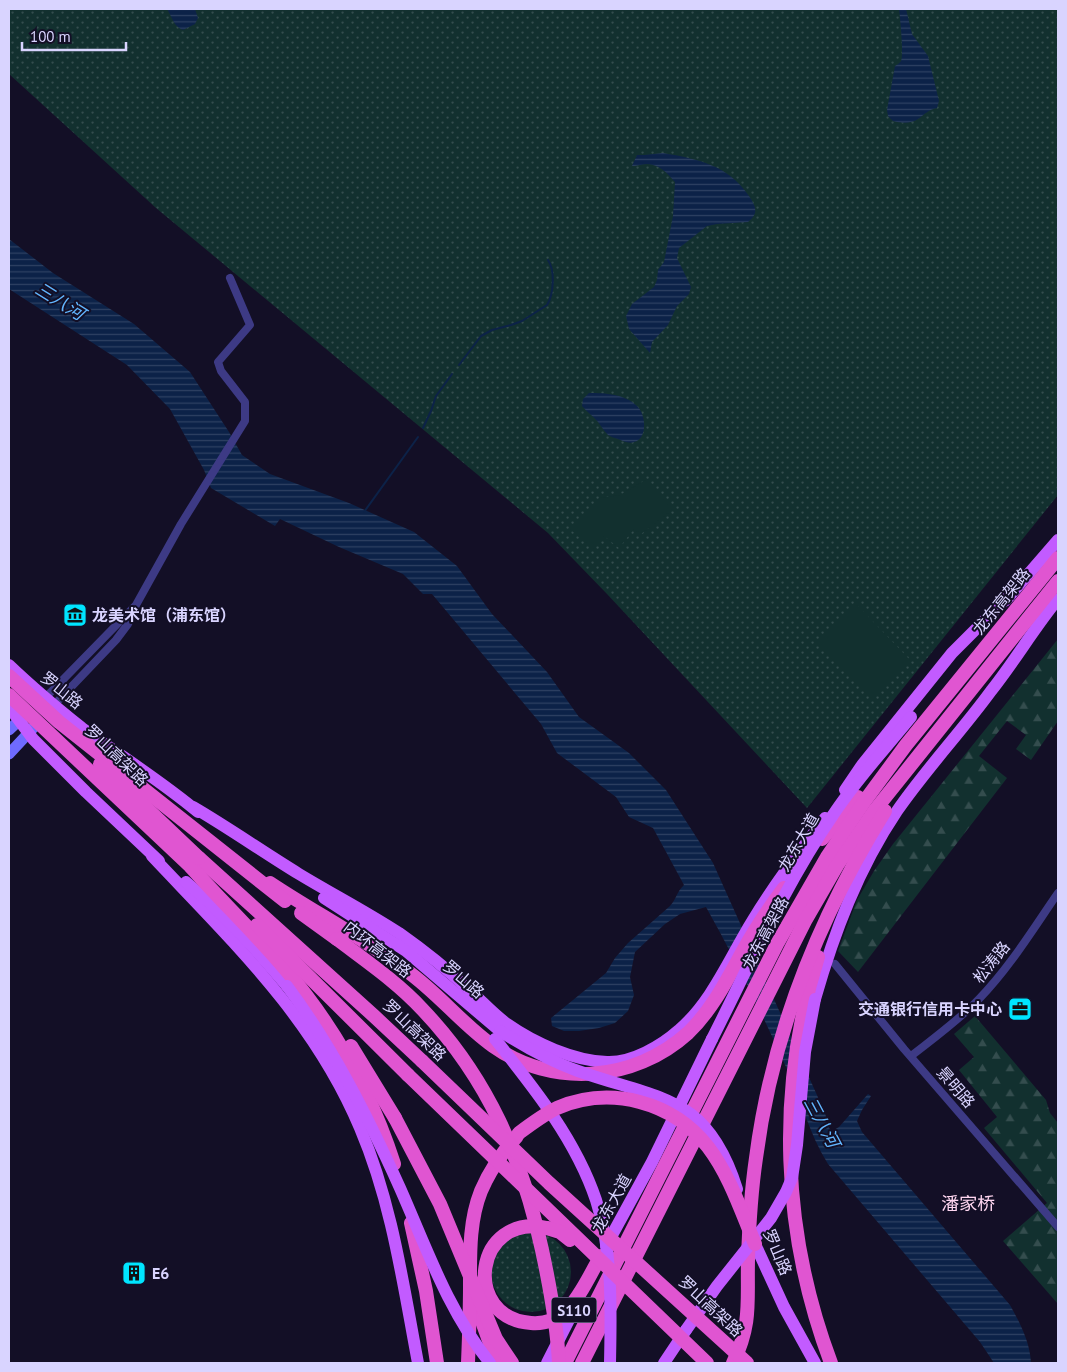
<svg xmlns="http://www.w3.org/2000/svg" width="1067" height="1372" viewBox="0 0 1067 1372" font-family="'PT Sans','Noto Sans SC',sans-serif">
  <style>
    .grass { fill: url(#grass-dots) }
    .forest { fill: url(#forest-firs) }
    .green { fill: #12302f }
    .water { fill: url(#water-rules) }
    .lines { fill: none; stroke-linecap: round; stroke-linejoin: round }
    .stream { stroke: #0c2248; stroke-width: 2 }
    .minor { stroke: #3d3a85; stroke-width: 8 }
    .secondary { stroke: #6f6bff; stroke-width: 11 }
    .primary { stroke: #c25bff; stroke-width: 12 }
    .trunk { stroke: #e055d1; stroke-width: 14 }
    .primary-bridge { stroke: #c25bff; stroke-width: 12 }
    .trunk-bridge { stroke: #e055d1; stroke-width: 14 }
    .labels { text-anchor: middle; dominant-baseline: central; stroke-width: 4; stroke-linejoin: round; paint-order: stroke }
    .shield { fill: #130f26; stroke: #9e99be; stroke-width: 1 }
    .shield-label { font-size: 15px; font-weight: bold; fill: #d9d4ff }
    .street-label { font-size: 16px; fill: #d9d4ff; stroke: #130f26 }
    .poi-label { font-size: 16px; font-weight: bold; fill: #d9d4ff; stroke: #130f26; text-anchor: start }
    .water-label { font-size: 18px; font-style: italic; fill: #62b6ff; stroke: #130f26 }
    .neighbourhood-label { font-size: 18px; fill: #ffd6f0; stroke: #130f26 }
  </style>
  <defs>
    <pattern id="grass-dots" width="8" height="8" patternUnits="userSpaceOnUse" patternTransform="scale(1.25)"><rect width="8" height="8" fill="#12302f"/><path d="M2 2h.1M6 6h.1" fill="none" stroke="#344d4e" stroke-width="1.8" stroke-linecap="round"/></pattern>
    <pattern id="forest-firs" width="22" height="20" patternUnits="userSpaceOnUse" patternTransform="scale(1.25)"><rect width="22" height="20" fill="#12302f"/><path d="M5 1l3.5 6h-7zM16 11l3.5 6h-7z" fill="#344d4e"/></pattern>
    <pattern id="water-rules" width="6" height="5" patternUnits="userSpaceOnUse" patternTransform="scale(1.25)"><rect width="6" height="5" fill="#0c2248"/><path d="M0 2.5h6" fill="none" stroke="#2f4163"/></pattern>
  </defs>
  <rect width="100%" height="100%" fill="#130f26"/>
  <g class="grass">
    <path d="M9,9H1058V495L807,808L607,594L548,533L156,208L9,74Z"/>
    <circle cx="531" cy="1272" r="40"/>
  </g>
  <g class="forest">
    <path d="M1058,639V721L1031,760L1016,749L1026,735L1007,721L979,756L1007,778L858,972L838,951L857,900L874,871L893,844Z"/>
    <path d="M975,1016L1046,1100L1050,1113L1058,1123V1304L1003,1241L1047,1203L984,1128L997,1117L959,1070L974,1057L954,1034Z"/>
  </g>
  <g class="green">
    <path d="M647,479L672,510L641,534L634,529L619,548L604,536L593,549L570,529L600,498L620,495Z"/>
    <path d="M857,605L910,660L871,698L817,644Z"/>
  </g>
  <g class="water">
    <path d="M167,9H195L198,18L195,24L183,30C174,27 172,17 167,9Z"/>
    <path d="M899,9H906L912,34L928,56L939,101L937,108C928,110 925,114 918,119C911,124 901,123 893,121L888,116L887,110L895,66C898,64 900,63 901,61C904,56 900,17 899,9Z"/>
    <path d="M663,153C698,159 728,165 749,196C756,207 759,213 748,222L717,224L707,226L679,248L677,258L691,287L689,294L677,306L668,325L652,342L650,353L629,329L626,316L632,304L654,287L657,280L658,270L664,262L673,216L675,182C667,173 660,165 648,164C643,164 637,166 632,166L637,155H644Z"/>
    <path d="M9,239L53,273L134,324L190,372L229,432L242,455L270,474L349,503L414,532L457,566L492,614L547,672L579,717L629,753L666,790L713,863L825,1113L829,1128L832,1131L839,1127L868,1094L871,1096L862,1110L857,1121L862,1132L1010,1305C1020,1323 1030,1342 1031,1363H994L980,1342L828,1164C809,1134 801,1099 786,1067C762,1013 735,959 706,907L680,914L665,924L635,952L630,977L634,995L628,1011L615,1023L599,1028L579,1031H564L552,1026L551,1018L606,973L615,958L628,943L670,906C676,900 677,891 684,885L653,828L629,817L616,797L557,753L541,724L432,594H423L403,574L339,547L280,519L275,526L211,488L204,470L170,409L127,365L9,289Z"/>
    <path d="M589,393C605,393 625,394 637,406C646,414 648,439 634,442C629,444 623,441 618,439C615,438 611,437 608,435C604,431 601,426 598,422C593,416 587,412 582,406L583,399Z"/>
  </g>
  <g class="lines">
    <g class="stream">
      <path d="M459,365L481,336L492,330L511,325L522,321L547,305C554,294 555,270 548,260"/>
      <path d="M423,428L431,411L436,396L452,374"/>
      <path d="M364,512L418,437"/>
    </g>
    <g class="minor">
      <path d="M45,698L134,607"/>
      <path d="M54,705L116,640L128,624L136,605L181,524L245,421V402L221,371L218,362L250,325L230,278"/>
      <path d="M835,964L904,1049L1058,1227"/>
      <path d="M911,1056C934,1038 959,1020 979,999C1010,967 1033,929 1058,893"/>
    </g>
    <g class="secondary">
      <path d="M9,730L25,715"/>
      <path d="M9,754L35,726"/>
    </g>
    <g class="primary">
      <path d="M1006,600L1058,540"/>
      <path d="M9,665C32,687 57,708 82,728C121,756 161,781 198,812"/>
      <path d="M9,707L33,739L86,792L159,861"/>
      <path d="M845,790L862,765L952,653L1011,594"/>
      <path d="M193,807C229,828 263,852 299,874C332,894 367,912 399,933C423,950 446,968 467,988C481,1000 493,1014 507,1024C534,1043 574,1061 607,1062C632,1063 661,1046 679,1030C712,1002 730,957 753,920C774,885 800,851 825,818"/>
      <path d="M152,856C232,941 314,1018 360,1128C392,1203 403,1284 418,1363"/>
      <path d="M186,882C223,913 256,949 287,986"/>
      <path d="M324,898L406,951L500,1031"/>
      <path d="M815,999C834,933 858,869 897,811C926,769 961,732 991,691C1015,661 1034,628 1058,599"/>
      <path d="M755,1244L784,1307L815,1363"/>
      <path d="M606,1246L652,1162L712,1039"/>
      <path d="M547,1363L579,1300"/>
      <path d="M664,1363L686,1330"/>
    </g>
    <g class="trunk">
      <path d="M822,839L858,797"/>
      <path d="M199,858L374,1016L422,1061"/>
      <path d="M191,867C222,902 256,934 286,970C335,1028 371,1092 394,1164"/>
      <path d="M270,883C315,913 364,938 407,971C438,993 462,1024 493,1046C552,1088 634,1082 688,1033C712,1010 727,980 743,951C755,929 769,908 784,888"/>
      <path d="M301,913L337,939"/>
      <path d="M257,925L408,1075"/>
      <path d="M818,957C776,1090 782,1233 831,1363"/>
      <path d="M351,1046L395,1118"/>
      <path d="M411,1223L426,1291L437,1363"/>
      <path d="M547,1228C474,1212 461,1318 531,1323C543,1324 556,1320 566,1311C581,1296 590,1274 601,1256"/>
      <path d="M475,1302L497,1363"/>
      <path d="M468,1363C469,1338 470,1312 470,1286C470,1254 469,1221 481,1191C490,1170 502,1153 517,1136"/>
      <path d="M565,1363L777,944L827,857L864,802L906,745L1058,558"/>
      <path d="M582,1363L805,921L838,864L875,810L1058,581"/>
      <path d="M733,1363C752,1323 747,1302 748,1260C749,1226 751,1192 756,1158C772,1034 819,917 885,811"/>
    </g>
    <g class="primary-bridge">
      <path d="M287,986C334,1049 368,1117 400,1188C427,1249 448,1311 490,1363"/>
      <path d="M500,1031C525,1047 550,1061 578,1071C660,1100 707,1094 737,1189"/>
      <path d="M495,1039C534,1088 576,1140 596,1200C613,1252 611,1310 610,1363"/>
      <path d="M712,1039C749,966 786,883 833,815C856,780 885,749 911,717"/>
      <path d="M686,1330L717,1286L771,1218L786,1192L792,1178L797,1145L805,1052L815,999"/>
    </g>
    <g class="trunk-bridge">
      <path d="M9,676L59,722L285,901"/>
      <path d="M9,695L191,867"/>
      <path d="M100,764L199,858"/>
      <path d="M337,939C366,961 397,982 422,1009C488,1078 522,1158 542,1250C550,1287 557,1325 559,1363"/>
      <path d="M422,1061L549,1183L747,1363"/>
      <path d="M408,1075L707,1363"/>
      <path d="M395,1118L440,1204L496,1339L512,1363"/>
      <path d="M519,1133C531,1124 543,1115 557,1108C611,1085 673,1102 708,1147C730,1176 741,1211 755,1244"/>
      <path d="M547,1228L560,1232L570,1240"/>
    </g>
  </g>
  <defs>
    <g id="museum-square" transform="scale(1.25)"><rect x="-9" y="-9" width="18" height="18" rx="4" fill="#00e5ff" stroke="#130f26"/><path d="M0-6L6-3V-2H-6V-3ZM-5-1h2V3h-2ZM-1-1h2V3h-2ZM3-1h2V3H3ZM-6 4H6V6H-6Z" fill="#111"/></g>
    <g id="office-square" transform="scale(1.25)"><rect x="-9" y="-9" width="18" height="18" rx="4" fill="#00e5ff" stroke="#130f26"/><path d="M-6-3h4V-5.5h4V-3h4V5H-6ZM-1-4.5V-3h2v-1.5ZM-6 0V1H6V0Z" fill="#111"/></g>
    <g id="building-square" transform="scale(1.25)"><rect x="-9" y="-9" width="18" height="18" rx="4" fill="#00e5ff" stroke="#130f26"/><path d="M-4-6H4V6H1V3H-1V6H-4ZM-2.5-4.3h1.7v1.8h-1.7ZM.8-4.3h1.7v1.8H.8ZM-2.5-1h1.7V.8h-1.7ZM.8-1h1.7V.8H.8Z" fill="#111"/></g>
  </defs>
  <g fill-rule="evenodd">
    <use href="#museum-square" x="75" y="615"/>
    <use href="#office-square" x="1020" y="1009"/>
    <use href="#building-square" x="134" y="1273"/>
  </g>
  <g class="labels">
    <rect class="shield" x="551.5" y="1297.5" width="45" height="25" rx="4"/>
    <g class="shield-label">
      <text x="574" y="1310">S110</text>
    </g>
    <g class="street-label">
      <text transform="translate(1001 601) rotate(-51)">龙东高架路</text>
      <text transform="translate(62 690) rotate(39)">罗山路</text>
      <text transform="translate(117 755) rotate(44)">罗山高架路</text>
      <text transform="translate(798 842) rotate(-60)">龙东大道</text>
      <text transform="translate(765 933) rotate(-62)">龙东高架路</text>
      <text transform="translate(378 949) rotate(38)">内环高架路</text>
      <text transform="translate(991 962) rotate(-52)">松涛路</text>
      <text transform="translate(464 979) rotate(41)">罗山路</text>
      <text transform="translate(415 1030) rotate(44)">罗山高架路</text>
      <text transform="translate(956 1087) rotate(49)">景明路</text>
      <text transform="translate(611 1203) rotate(-61)">龙东大道</text>
      <text transform="translate(778 1252) rotate(67)">罗山路</text>
      <text transform="translate(711 1306) rotate(43)">罗山高架路</text>
    </g>
    <g class="poi-label">
      <text x="92" y="615">龙美术馆（浦东馆）</text>
      <text x="1002" y="1009" text-anchor="end">交通银行信用卡中心</text>
      <text x="152" y="1273">E6</text>
    </g>
    <g class="water-label">
      <text transform="translate(60 301) rotate(32)">三八河</text>
      <text transform="translate(822 1122) rotate(62)">三八河</text>
    </g>
    <g class="neighbourhood-label">
      <text x="968" y="1203">潘家桥</text>
    </g>
  </g>
  <rect width="1067" height="1372" fill="none" stroke="#d9d4ff" stroke-width="20"/>
  <path d="M22 42v8h104v-8" fill="none" stroke="#d9d4ff" stroke-width="2.5"/>
  <text x="30" y="42" font-size="15" fill="#d9d4ff" stroke="#130f26" stroke-width="4" paint-order="stroke">100 m</text>
</svg>
